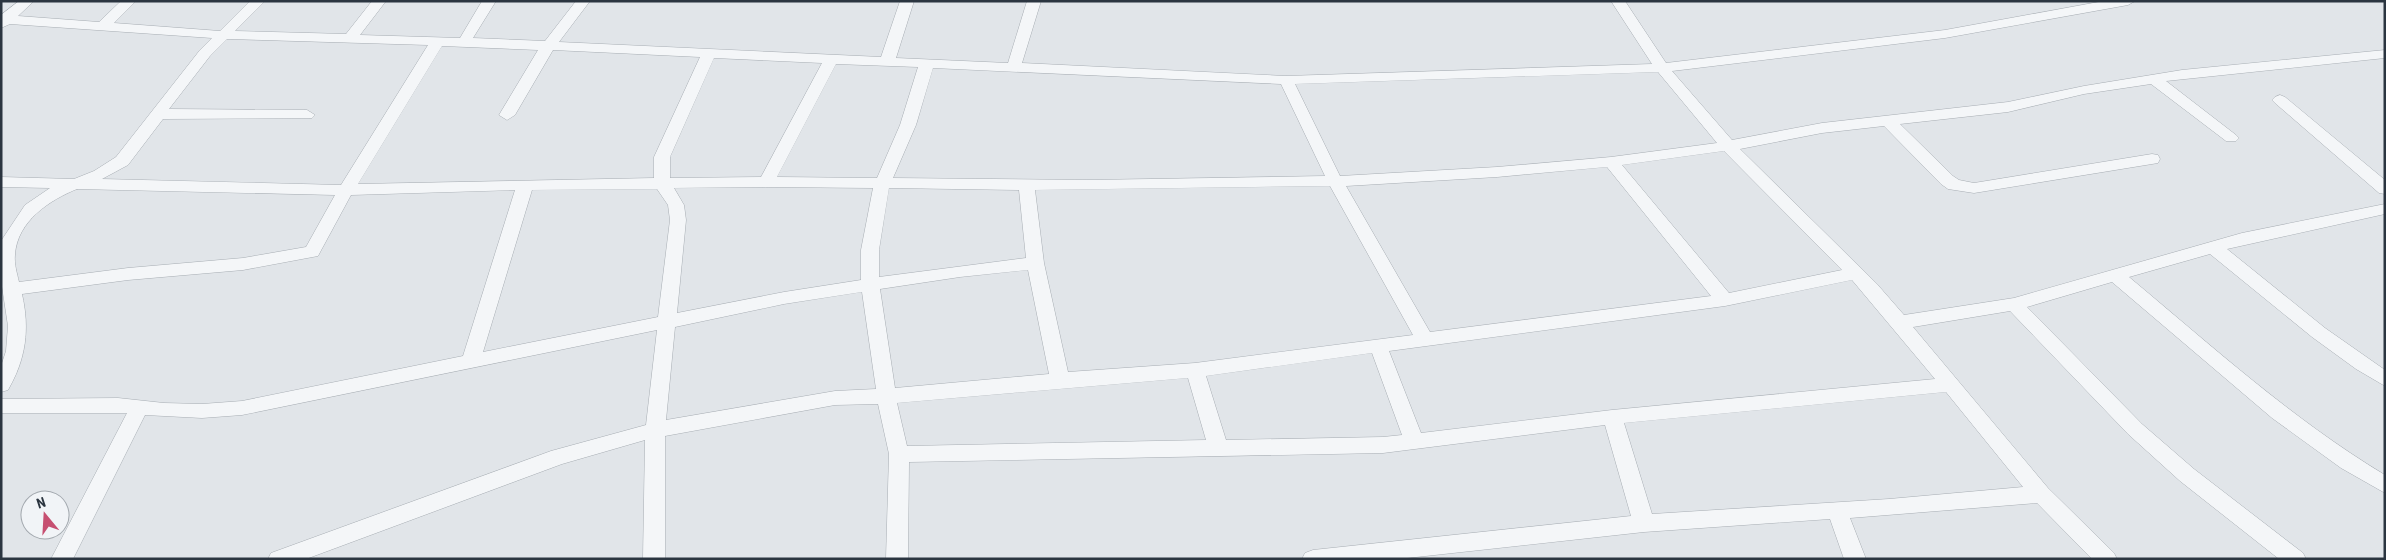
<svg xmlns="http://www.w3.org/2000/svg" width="2386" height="560" viewBox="0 0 2386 560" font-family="'Roboto Condensed',sans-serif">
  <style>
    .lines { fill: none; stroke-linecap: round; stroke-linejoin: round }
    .minor-casing { stroke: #a7adb3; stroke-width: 1 }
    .minor { fill: #f4f6f8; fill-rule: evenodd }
  </style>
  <rect width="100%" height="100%" fill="#e1e5e9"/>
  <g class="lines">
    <g class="minor-casing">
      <g id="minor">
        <path d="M19,1H34L18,16L99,22L121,1H136L114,23L220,31L250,1H265L235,31L346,34L372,1H386L360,35L460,38L482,1H496L473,38L545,41L576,1H590L559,42L881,57L900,1H914L896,58L1008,63L1027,1H1041L1022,63L1286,76L1652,64L1611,1H1625L1666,63L1945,30L2104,1H2135L2128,5L1945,38L1672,71L1732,140L1822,123L2008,102L2084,86L2182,70L2385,50V58L2166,81L2236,135L2239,138L2236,141H2226L2151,84L2084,94L2008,112L1900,124L1953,176L1959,180L1974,183L2152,154L2158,155L2160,159L2158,163L2152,164L1974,193L1948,189L1941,184L1884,126L1822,133L1740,149L1877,284L1904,315L2014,298L2242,233L2385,204V214L2227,249L2325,328L2385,370V386L2356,369L2312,337L2210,254L2129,277C2212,346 2292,419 2385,475V493L2341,468L2272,418L2112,282L2027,307L2142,424L2194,469L2303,553L2306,559H2279L2180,481L2128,434L2010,311L1913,327L2048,488L2114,553L2117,559H2092L2037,503L1850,518L1866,559H1844L1830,519L1644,532L1398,559H1302L1305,553L1313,550L1631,516L1605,425L1383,453L909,462L908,559H886L889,454L878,404L835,405L665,436V559H643L645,440L562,464L306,559H268L271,553L551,451L646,425L657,330L242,415L202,418L145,415L73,559H51L127,413H1V399L118,398L164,403L202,404L242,401L463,356L515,190L351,195L318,256L243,270L128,280L22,294C30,329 26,359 8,390L1,392V366L6,351L8,326L1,280V241L25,205L50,188L1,187V177L74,179L94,171L116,157L200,50L212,38L10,24L1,28V15ZM227,39L428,45L341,185L102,179L128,165L163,119L312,118L315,115L307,110L169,109L210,56ZM442,46L538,50L499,115L507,120L515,115L553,50L700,57L654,157V178L358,184ZM714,58L822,63L761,177L670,178V157ZM836,64L918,67L900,125L877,178L777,177ZM933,68L1281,84L1325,176L1090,180L893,178L916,125ZM1658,72L1717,143L1611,157L1497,167L1340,176L1295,84ZM1724,151L1842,270L1729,293L1622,165ZM1607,167L1711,296L1430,332L1346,186L1497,177ZM1330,186L1413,335L1195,363L1068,372L1044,263L1035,190ZM766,187L873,188L861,250V280L784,292L677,313L686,220L684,205L674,188ZM889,188L1019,190L1026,258L879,277V250ZM77,189L335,195L306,247L243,258L128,268L19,282C17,273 14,264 15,255C17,221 50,200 77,189ZM657,189L668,205L670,220L658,317L483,352L532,190ZM1028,270L1049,374L895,388L880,289L960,277ZM1852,280L1935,379L1612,410L1421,433L1389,351L1725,306ZM862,292L876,389L835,391L666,420L675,327L784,304ZM1372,353L1402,435L1383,437L1226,440L1206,376ZM1188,378L1206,440L907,446L897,403ZM1946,392L2023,487L1889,499L1652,514L1624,423Z"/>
        <path d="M2280,95L2285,97L2385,180V194L2379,193L2275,103L2272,100L2275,97Z"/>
      </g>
    </g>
    <use href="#minor" class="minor"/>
  </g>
  <rect width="2386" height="560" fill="none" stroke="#2b3540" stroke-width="5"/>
  <g transform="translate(45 515) rotate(342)"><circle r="24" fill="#f1f4f7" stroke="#a2a8ae"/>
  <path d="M0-4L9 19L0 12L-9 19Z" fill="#c64f71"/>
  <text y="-8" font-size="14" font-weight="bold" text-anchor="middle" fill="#2b3540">N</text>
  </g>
</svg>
